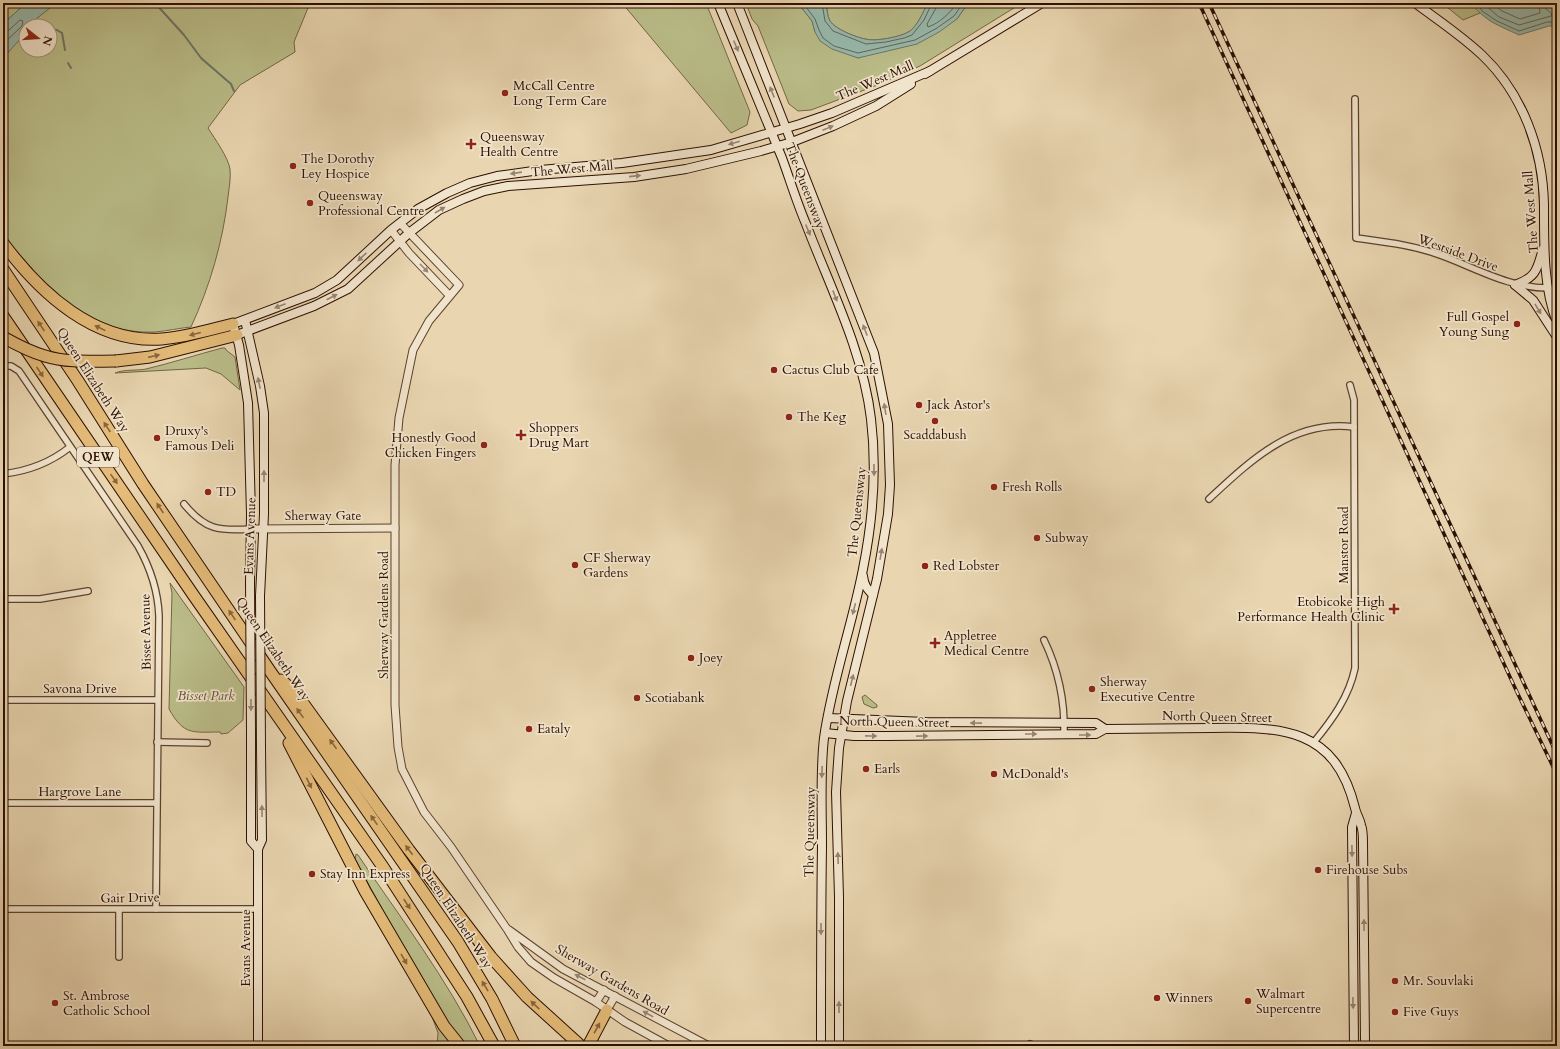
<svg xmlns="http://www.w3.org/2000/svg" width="1560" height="1049" viewBox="0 0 1560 1049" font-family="Cardo,serif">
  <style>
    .green { fill: #babd89; stroke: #746645 }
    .water { fill: #97b9ac; stroke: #6d7568 }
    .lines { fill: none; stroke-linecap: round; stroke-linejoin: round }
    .shore { stroke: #626456; stroke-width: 1 }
    .stream { stroke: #6d7568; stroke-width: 2 }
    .minor-casing { stroke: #5c412d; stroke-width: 8 }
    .tertiary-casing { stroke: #5c412d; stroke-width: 9 }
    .secondary-casing { stroke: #2d0f01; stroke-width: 10 }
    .motorway-casing { stroke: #2d0f01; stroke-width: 13 }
    .minor { stroke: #f1e4cc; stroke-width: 5.5 }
    .tertiary { stroke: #f1e4cc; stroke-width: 7 }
    .secondary { stroke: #f1e4cc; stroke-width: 8 }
    .motorway { stroke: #e4bb78; stroke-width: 11 }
    .rail-casing { stroke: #2d0f01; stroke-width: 3.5 }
    .rail { stroke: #f1e4cc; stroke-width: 2; stroke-dasharray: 6; stroke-linecap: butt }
    .secondary-bridge-casing { stroke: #2d0f01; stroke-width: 10; stroke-linecap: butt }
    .motorway-bridge-casing { stroke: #2d0f01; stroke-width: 13; stroke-linecap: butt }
    .secondary-bridge { stroke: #f1e4cc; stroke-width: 8 }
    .motorway-bridge { stroke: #e4bb78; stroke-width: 11 }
    .oneway { fill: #998471 }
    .oneway2 { fill: #88653c }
    .poi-dot { fill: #8f2418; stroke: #f1e4cc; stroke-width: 1.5 }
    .labels { text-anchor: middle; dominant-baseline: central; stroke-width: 3.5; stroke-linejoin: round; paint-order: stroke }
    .shield { fill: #f1e4cc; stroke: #684f3e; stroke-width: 1 }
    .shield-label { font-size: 12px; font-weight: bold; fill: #2d0f01 }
    .street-label { font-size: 13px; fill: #2d0f01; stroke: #f1e4cc }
    .poi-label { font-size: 13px; fill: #2d0f01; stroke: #f1e4cc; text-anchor: start }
    .park-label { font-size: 13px; font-style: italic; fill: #5e4c31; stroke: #f1e4cc }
  </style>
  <rect width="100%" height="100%" fill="#e9d6b1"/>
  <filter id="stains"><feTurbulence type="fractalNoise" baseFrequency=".005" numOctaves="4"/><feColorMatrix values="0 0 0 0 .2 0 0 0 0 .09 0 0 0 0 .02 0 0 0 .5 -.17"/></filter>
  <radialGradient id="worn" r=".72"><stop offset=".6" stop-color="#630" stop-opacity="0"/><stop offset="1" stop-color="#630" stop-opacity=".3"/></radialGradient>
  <g class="green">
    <path d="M3,3H26L3,24Z"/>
    <path d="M56,3H310L294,42L295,52L240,85L208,128C215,139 228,157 230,169C231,178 229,188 228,197C223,241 210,286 191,327C180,328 167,331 155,332C84,335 45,284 3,235V58L26,32V50H50V26H31L36,19Z"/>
    <path d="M622,3H706L750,112L747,125L731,133Z"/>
    <path d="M746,3H798L812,21L815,32L858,58L957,19L968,3H1022L920,66L875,86L811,110L798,111L789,104L758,26L752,19Z"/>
    <path d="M826,3H928C923,12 918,25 910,31C902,37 874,42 865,39C855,37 835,29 830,21C827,16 827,8 826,3Z"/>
    <path d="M1442,3H1471L1480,13L1463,20Z"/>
    <path d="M222,348H225L226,350L235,357L240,390L221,374L206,368L115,373C125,369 135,371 146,369C171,363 196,355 222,348Z"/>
    <path d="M170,583L244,687L243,720L228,733L221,734L220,732C193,732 184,736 169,709L172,593Z"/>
    <path d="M865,695L877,705V707L873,708L864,704L862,697Z"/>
    <path d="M356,854L358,855C400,917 447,979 480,1046H437L438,1033L415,970L355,859Z"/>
  </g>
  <g class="water">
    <path d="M26,3H56L36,19L31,26H26V32L24,35L3,58V24Z"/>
    <path d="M798,3H826C827,8 827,16 830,21C835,29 855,37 865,39C874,42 902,37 910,31C918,25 923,12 928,3H968L957,19L939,32L917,44L858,58L832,49L820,41L815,32L812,21Z"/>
    <path d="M1471,3H1551L1557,6V26H1549L1519,35C1498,25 1486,22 1471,3Z"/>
  </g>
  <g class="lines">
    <g class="shore">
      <path d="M803,3L815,19L819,30L823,38L834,46L858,53L915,40L937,28L954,16L963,3"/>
      <path d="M822,3L825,21L833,31L866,44L886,42L904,38L912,35L924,20L932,3"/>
      <path d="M937,3L936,8L927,24L928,27C940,23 950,13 957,3"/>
      <path d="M1477,3L1482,11L1497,21L1519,31L1547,22H1557"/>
      <path d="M1483,3L1499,17L1519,25L1551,16L1552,14L1546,9L1545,3"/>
      <path d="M1491,3L1502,11L1520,19L1540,13L1539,3"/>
      <path d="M3,31L9,30L20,20L23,21L22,26L3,44"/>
    </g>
    <g class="stream">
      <path d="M155,3L184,35L201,58L231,84L234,91"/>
      <path d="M50,29L57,30L62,33L65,50"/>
      <path d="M68,63L71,68"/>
    </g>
    <g class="minor-casing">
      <g id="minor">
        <path d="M1355,99L1356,238C1385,242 1413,245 1440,255C1476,268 1509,288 1548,288"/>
        <path d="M3,366H11L19,371L138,546C151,569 158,590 159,616L156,909"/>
        <path d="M3,474C29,471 50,463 70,447"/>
        <path d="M1209,499C1250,461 1293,419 1354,427"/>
        <path d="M184,504C205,530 219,531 250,529"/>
        <path d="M3,599H40L88,591"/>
        <path d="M1044,640C1058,669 1065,701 1064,734"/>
        <path d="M3,700H157"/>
        <path d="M157,742L207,743"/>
        <path d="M1314,742C1332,720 1349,697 1355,668L1354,400L1350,385"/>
        <path d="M3,803H156"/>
        <path d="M3,909H258"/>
        <path d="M119,957V910"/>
        <path d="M1030,1044L1035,1046"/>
      </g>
    </g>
    <g class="tertiary-casing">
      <g id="tertiary">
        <path d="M400,223L459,285L429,321L413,350L399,418L395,465V705L398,747L402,769L424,812L451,847L507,929L518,947L531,962L554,978L596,1002L625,1022L669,1046"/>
        <path d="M391,230L409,253L449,295"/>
        <path d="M250,529L395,528"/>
        <path d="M509,930L563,969L709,1046"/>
        <path d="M596,1002L604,990"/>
        <path d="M607,1010L615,996"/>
      </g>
    </g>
    <g class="secondary-casing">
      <g id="secondary">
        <path d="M718,3C739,55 761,106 782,158C790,180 797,203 806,224C830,287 863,351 871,419C877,469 873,519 863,569C852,626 832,681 824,738C820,773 822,810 822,846C821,913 821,979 821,1046"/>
        <path d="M737,3L874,353L888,424L890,485L888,514L877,579L847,701L839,748L836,792L839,897V1046"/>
        <path d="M1415,3C1438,20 1462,36 1482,55C1523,94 1543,150 1544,205C1544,242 1543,288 1557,322"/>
        <path d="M925,74L1042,3"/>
        <path d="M1515,285L1533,300L1557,337"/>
        <path d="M1515,285C1537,277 1537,269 1543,249"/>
        <path d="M245,320L260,386L264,413V514L260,596"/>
        <path d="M237,335L314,306L348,289L409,233L439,210L463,199L484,191L508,186L634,177L686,169L761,151L792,142L833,126L876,106L911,84"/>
        <path d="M863,576C864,585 867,589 873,595"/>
        <path d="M250,582L251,514L248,403L239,345L233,324L315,293L337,280L391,230L418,209L447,193L470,183L497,176L540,170L622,163L711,150L800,124L832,113L930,71"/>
        <path d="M828,718L926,722L1096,723L1105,729"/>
        <path d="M251,731V841L258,849"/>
        <path d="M825,733L854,736H888L1096,734L1105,729C1140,729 1176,728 1211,728C1282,727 1335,727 1355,808C1356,814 1360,819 1361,825C1363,830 1363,837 1363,843L1365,1042L1364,1046"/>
        <path d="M258,1046V849L262,840L261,747"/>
        <path d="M1354,1046L1352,827L1356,813"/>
      </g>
    </g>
    <g class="motorway-casing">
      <g id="motorway">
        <path d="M3,243C40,293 95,344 162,339C186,337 209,330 233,324"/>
        <path d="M3,269L78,381L143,484L270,671L458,942L492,999L515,1046"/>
        <path d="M3,316L194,596L383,867L467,997L494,1046"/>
        <path d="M116,361L150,357L237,335"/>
        <path d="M281,680L295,692L409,850L491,957L527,997L581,1046"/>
        <path d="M289,743L365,891L444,1026L460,1046"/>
        <path d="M588,1046L607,1010"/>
      </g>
    </g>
    <use href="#minor" class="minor"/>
    <use href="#tertiary" class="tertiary"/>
    <use href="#secondary" class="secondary"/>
    <use href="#motorway" class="motorway"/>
    <g class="rail-casing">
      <g id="rail">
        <path d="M1199,3L1516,690L1557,775"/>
        <path d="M1209,3L1557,755"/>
      </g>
    </g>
    <use href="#rail" class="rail"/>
    <g class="secondary-bridge-casing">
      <g id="secondary-bridge">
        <path d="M250,582L251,731"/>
        <path d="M260,596L261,747"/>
      </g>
    </g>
    <g class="motorway-bridge-casing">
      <path id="motorway-bridge" d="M3,337C17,345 31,352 45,356C67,363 93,361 116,361"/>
    </g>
    <use href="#secondary-bridge" class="secondary-bridge"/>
    <use href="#motorway-bridge" class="motorway-bridge"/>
  </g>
  <defs><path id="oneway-solid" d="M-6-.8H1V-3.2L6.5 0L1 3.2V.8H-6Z"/></defs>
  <g class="oneway">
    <use href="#oneway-solid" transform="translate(736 46) rotate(67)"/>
    <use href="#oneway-solid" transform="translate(772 92) rotate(-112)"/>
    <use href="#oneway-solid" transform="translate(828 128) rotate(-22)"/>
    <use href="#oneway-solid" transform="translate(734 143) rotate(164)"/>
    <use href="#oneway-solid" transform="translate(516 173) rotate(172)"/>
    <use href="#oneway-solid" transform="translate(635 176) rotate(-6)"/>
    <use href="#oneway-solid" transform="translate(440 210) rotate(-30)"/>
    <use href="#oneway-solid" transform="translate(808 230) rotate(67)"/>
    <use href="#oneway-solid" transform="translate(362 257) rotate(137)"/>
    <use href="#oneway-solid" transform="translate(424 268) rotate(46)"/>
    <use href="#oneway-solid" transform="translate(835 296) rotate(69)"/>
    <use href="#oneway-solid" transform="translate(332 297) rotate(-27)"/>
    <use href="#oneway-solid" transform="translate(280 306) rotate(159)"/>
    <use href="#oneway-solid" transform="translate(1538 309) rotate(59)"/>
    <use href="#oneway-solid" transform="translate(865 330) rotate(-111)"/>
    <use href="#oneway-solid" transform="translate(259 383) rotate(-101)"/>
    <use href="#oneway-solid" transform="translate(885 409) rotate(-99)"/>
    <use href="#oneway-solid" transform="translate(874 470) rotate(89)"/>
    <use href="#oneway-solid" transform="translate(264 476) rotate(-90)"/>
    <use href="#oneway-solid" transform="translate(881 554) rotate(-80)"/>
    <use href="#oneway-solid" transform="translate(854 609) rotate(104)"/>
    <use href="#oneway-solid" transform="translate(852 680) rotate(-76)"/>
    <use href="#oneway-solid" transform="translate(251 705) rotate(90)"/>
    <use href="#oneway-solid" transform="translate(976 723) rotate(-179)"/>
    <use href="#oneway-solid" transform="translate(1031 734)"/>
    <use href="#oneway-solid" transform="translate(1085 735)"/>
    <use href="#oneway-solid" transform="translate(871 736) rotate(1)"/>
    <use href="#oneway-solid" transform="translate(922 736) rotate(-1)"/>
    <use href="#oneway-solid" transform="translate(822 772) rotate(92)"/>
    <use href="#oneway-solid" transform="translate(262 811) rotate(-91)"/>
    <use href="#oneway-solid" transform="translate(1352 851) rotate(89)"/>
    <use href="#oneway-solid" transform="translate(838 858) rotate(-92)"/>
    <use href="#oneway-solid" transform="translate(1364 925) rotate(-91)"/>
    <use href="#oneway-solid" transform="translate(821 929) rotate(90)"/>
    <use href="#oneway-solid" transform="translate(580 977) rotate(-152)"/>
    <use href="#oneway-solid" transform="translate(1353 1003) rotate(89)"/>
    <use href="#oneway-solid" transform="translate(839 1007) rotate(-90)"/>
    <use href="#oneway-solid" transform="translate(648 1014) rotate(-151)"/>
  </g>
  <g class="oneway2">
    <use href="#oneway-solid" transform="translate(41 326) rotate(-124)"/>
    <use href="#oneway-solid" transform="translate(100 328) rotate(-154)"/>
    <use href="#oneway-solid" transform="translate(195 334) rotate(166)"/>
    <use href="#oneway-solid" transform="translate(154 356) rotate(-13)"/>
    <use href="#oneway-solid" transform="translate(40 372) rotate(56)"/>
    <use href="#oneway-solid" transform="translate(107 427) rotate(-123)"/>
    <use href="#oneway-solid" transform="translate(114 479) rotate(55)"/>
    <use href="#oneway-solid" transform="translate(160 508) rotate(-124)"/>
    <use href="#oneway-solid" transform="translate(232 615) rotate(-124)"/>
    <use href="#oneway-solid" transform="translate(300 713) rotate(-125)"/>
    <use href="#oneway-solid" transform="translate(333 744) rotate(-126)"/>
    <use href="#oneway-solid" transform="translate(309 783) rotate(64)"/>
    <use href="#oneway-solid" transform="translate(374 820) rotate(-125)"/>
    <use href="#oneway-solid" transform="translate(409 850) rotate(-127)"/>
    <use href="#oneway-solid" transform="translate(407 904) rotate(57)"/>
    <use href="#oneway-solid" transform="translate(404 959) rotate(60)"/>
    <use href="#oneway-solid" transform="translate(485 986) rotate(-121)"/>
    <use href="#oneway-solid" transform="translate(535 1005) rotate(-137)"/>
    <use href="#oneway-solid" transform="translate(597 1028) rotate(-61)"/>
  </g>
  <g class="poi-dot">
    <circle cx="505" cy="93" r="4"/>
    <path d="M469 138h4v4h4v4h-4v4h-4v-4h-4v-4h4z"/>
    <circle cx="293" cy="166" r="4"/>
    <circle cx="310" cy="203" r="4"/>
    <circle cx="1517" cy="324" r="4"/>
    <circle cx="774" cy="370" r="4"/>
    <circle cx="919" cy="405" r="4"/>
    <circle cx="789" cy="417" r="4"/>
    <circle cx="935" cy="421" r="4"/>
    <path d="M519 429h4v4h4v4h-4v4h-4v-4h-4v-4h4z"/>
    <circle cx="157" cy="438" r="4"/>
    <circle cx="484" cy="445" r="4"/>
    <circle cx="994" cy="487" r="4"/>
    <circle cx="208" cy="492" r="4"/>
    <circle cx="1037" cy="538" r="4"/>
    <circle cx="575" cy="565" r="4"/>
    <circle cx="925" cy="566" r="4"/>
    <path d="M1392 603h4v4h4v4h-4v4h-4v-4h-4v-4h4z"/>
    <path d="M933 637h4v4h4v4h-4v4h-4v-4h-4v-4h4z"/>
    <circle cx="691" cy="658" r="4"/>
    <circle cx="1092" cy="689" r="4"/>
    <circle cx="637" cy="698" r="4"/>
    <circle cx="529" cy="729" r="4"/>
    <circle cx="866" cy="769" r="4"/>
    <circle cx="994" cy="774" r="4"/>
    <circle cx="1318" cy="870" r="4"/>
    <circle cx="312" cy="874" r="4"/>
    <circle cx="1395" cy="981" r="4"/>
    <circle cx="1157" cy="998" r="4"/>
    <circle cx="1248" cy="1001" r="4"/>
    <circle cx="55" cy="1003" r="4"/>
    <circle cx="1395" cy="1012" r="4"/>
  </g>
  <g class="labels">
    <rect class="shield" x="77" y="447" width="42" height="20" rx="3"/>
    <g class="shield-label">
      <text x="98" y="457">QEW</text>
    </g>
    <g class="street-label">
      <text transform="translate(875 81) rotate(-23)">The West Mall</text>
      <text transform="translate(572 169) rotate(-5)">The West Mall</text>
      <text transform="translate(805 186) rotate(69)">The Queensway</text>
      <text transform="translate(1531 212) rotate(-94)">The West Mall</text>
      <text transform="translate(1458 253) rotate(20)">Westside Drive</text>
      <text transform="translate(93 380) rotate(57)">Queen Elizabeth Way</text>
      <text transform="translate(857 512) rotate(-84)">The Queensway</text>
      <text x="323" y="516">Sherway Gate</text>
      <text transform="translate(250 536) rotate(-88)">Evans Avenue</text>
      <text transform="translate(1344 545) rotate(-90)">Manstor Road</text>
      <text transform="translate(384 615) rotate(-90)">Sherway Gardens Road</text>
      <text transform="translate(146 632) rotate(-91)">Bisset Avenue</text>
      <text transform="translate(273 649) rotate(56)">Queen Elizabeth Way</text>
      <text x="80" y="689">Savona Drive</text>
      <text transform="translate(1217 717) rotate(1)">North Queen Street</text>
      <text transform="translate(894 722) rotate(1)">North Queen Street</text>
      <text x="80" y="792">Hargrove Lane</text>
      <text transform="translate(810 832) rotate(-89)">The Queensway</text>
      <text transform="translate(130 898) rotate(-1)">Gair Drive</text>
      <text transform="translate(456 916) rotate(57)">Queen Elizabeth Way</text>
      <text transform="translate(246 948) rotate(-90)">Evans Avenue</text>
      <text transform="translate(612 980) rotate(30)">Sherway Gardens Road</text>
    </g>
    <g class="poi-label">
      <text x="513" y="86">McCall Centre<tspan x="513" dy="15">Long Term Care</tspan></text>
      <text x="480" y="137">Queensway<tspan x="480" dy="15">Health Centre</tspan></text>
      <text x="301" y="159">The Dorothy<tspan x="301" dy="15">Ley Hospice</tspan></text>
      <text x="318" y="196">Queensway<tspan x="318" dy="15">Professional Centre</tspan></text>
      <text x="1509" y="317" text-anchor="end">Full Gospel<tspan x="1509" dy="15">Young Sung</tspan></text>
      <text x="782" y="370">Cactus Club Cafe</text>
      <text x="927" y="405">Jack Astor's</text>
      <text x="797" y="417">The Keg</text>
      <text x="529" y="428">Shoppers<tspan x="529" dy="15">Drug Mart</tspan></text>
      <text x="165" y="431">Druxy's<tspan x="165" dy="15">Famous Deli</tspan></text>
      <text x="935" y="435" text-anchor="middle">Scaddabush</text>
      <text x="476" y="438" text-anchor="end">Honestly Good<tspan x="476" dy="15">Chicken Fingers</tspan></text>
      <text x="1002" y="487">Fresh Rolls</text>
      <text x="216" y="492">TD</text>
      <text x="1045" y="538">Subway</text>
      <text x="583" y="558">CF Sherway<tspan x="583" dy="15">Gardens</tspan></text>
      <text x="933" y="566">Red Lobster</text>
      <text x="1385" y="602" text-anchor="end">Etobicoke High<tspan x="1385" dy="15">Performance Health Clinic</tspan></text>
      <text x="944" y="636">Appletree<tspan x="944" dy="15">Medical Centre</tspan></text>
      <text x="699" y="658">Joey</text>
      <text x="1100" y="682">Sherway<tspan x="1100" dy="15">Executive Centre</tspan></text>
      <text x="645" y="698">Scotiabank</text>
      <text x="537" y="729">Eataly</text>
      <text x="874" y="769">Earls</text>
      <text x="1002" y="774">McDonald's</text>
      <text x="1326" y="870">Firehouse Subs</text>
      <text x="320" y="874">Stay Inn Express</text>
      <text x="1403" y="981">Mr. Souvlaki</text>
      <text x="1256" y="994">Walmart<tspan x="1256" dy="15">Supercentre</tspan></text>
      <text x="63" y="996">St. Ambrose<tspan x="63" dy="15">Catholic School</tspan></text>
      <text x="1165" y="998">Winners</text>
      <text x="1403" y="1012">Five Guys</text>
    </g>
    <g class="park-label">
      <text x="206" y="696">Bisset Park</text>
    </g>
  </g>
  <rect width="1560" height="1049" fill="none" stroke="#e9d6b1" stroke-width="16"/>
  <rect x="4" y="4" width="1552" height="1041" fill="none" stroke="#2d0f01" stroke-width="2"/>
  <rect x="8" y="8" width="1544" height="1033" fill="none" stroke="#2d0f01"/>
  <g transform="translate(38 38) rotate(107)"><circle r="19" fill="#f1e4cc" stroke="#a38f7b"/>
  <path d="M0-3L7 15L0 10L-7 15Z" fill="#8f2418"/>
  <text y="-6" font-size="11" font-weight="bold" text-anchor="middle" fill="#2d0f01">N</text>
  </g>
  <rect width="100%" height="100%" filter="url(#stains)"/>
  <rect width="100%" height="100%" fill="url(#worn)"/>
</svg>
